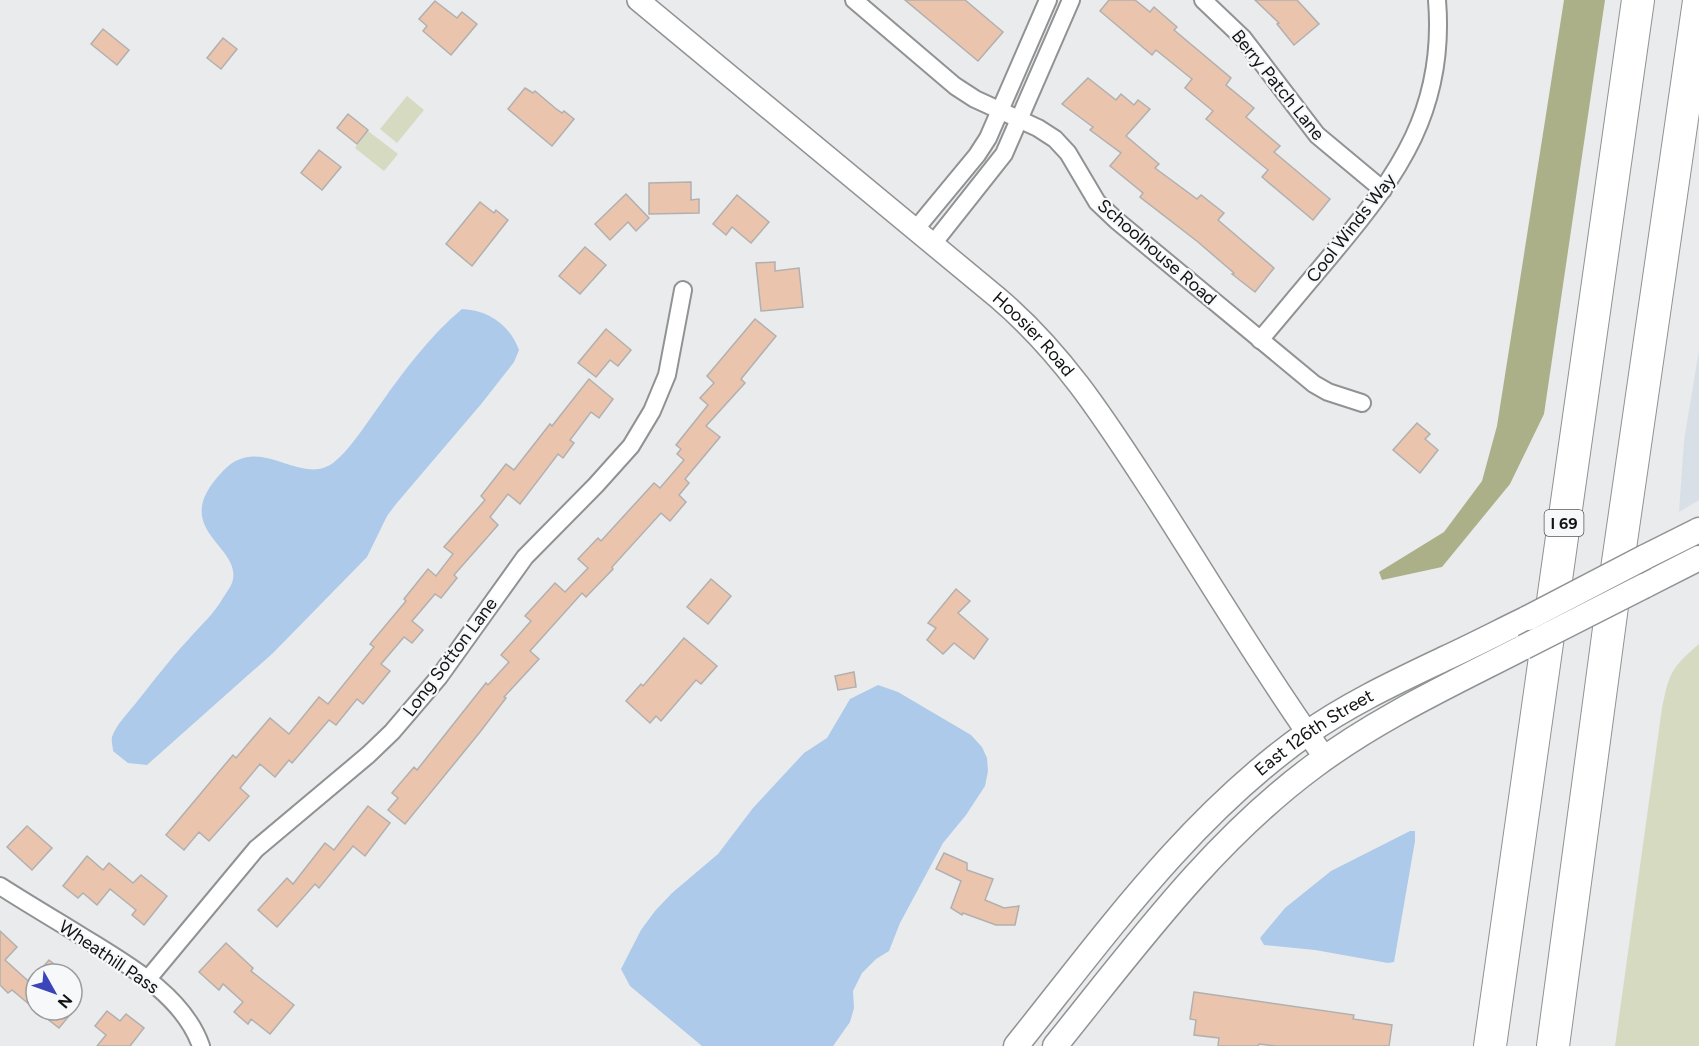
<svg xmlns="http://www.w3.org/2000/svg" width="1699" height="1046" viewBox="0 0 1699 1046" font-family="Figtree,sans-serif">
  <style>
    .built { fill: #d9dfe7 }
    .green { fill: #d6dac1 }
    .forest { fill: #abb089 }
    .water { fill: #adcaea }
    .building { fill: #ebc4ae; stroke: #b2b0af; stroke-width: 1.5 }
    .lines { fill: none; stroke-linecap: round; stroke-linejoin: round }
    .minor-casing { stroke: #909293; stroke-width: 20 }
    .tertiary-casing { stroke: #909293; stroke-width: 24 }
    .secondary-casing { stroke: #909293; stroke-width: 27 }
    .motorway-casing { stroke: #909293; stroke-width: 34 }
    .minor { stroke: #fff; stroke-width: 16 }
    .tertiary { stroke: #fff; stroke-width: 21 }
    .secondary { stroke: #fff; stroke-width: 24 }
    .motorway { stroke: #fff; stroke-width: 32 }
    .secondary-bridge-casing { stroke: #909293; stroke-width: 27; stroke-linecap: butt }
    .secondary-bridge { stroke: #fff; stroke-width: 24 }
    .labels { text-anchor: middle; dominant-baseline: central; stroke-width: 4.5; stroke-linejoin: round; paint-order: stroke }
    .shield { fill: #f7f8fa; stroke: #575858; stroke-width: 1.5 }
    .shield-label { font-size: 16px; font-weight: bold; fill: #121313 }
    .street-label { font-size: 18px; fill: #121313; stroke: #f7f8fa }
  </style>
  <rect width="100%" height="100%" fill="#e9ebed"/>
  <path class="built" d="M1699,350V500L1679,512L1684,441Z"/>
  <g class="green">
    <path d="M407,96L424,110L397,143L380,129Z"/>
    <path d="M368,131L398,154L384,171L355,148Z"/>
    <path d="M1699,644V1046H1615L1662,708C1669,673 1671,668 1699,644Z"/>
  </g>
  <path class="forest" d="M1564,0H1605L1544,414L1510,484L1442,567L1382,580L1379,572L1444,532L1482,481L1497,426Z"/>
  <g class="water">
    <path d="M462,309C488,310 510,325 519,350L514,362L482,403L396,504L387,516L367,557L273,653L147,765L128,763L113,751C113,747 111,741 112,737C116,725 128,713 136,703C153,682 169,660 188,640C200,626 214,614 223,598C226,593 230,588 232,583C245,545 165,531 223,471C259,433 296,484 330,465C348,454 369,419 382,402C405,369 431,335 462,309Z"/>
    <path d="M878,685L898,692L971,735L982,747L987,758L988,771L985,786L966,815L943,843L900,923L889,951L876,959L862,973L853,991L854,1008L850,1022L833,1046H702L630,986L621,969L641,930L655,911L672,893L718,854L753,808L804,753L827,738L850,699Z"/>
    <path d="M1410,831H1415V841L1394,962L1388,963L1315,950L1264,945L1260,938L1285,908L1331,871Z"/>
  </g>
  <g class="building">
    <path d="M905,0H965L1003,32L978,61Z"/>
    <path d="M1109,0H1135L1150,12L1154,7L1177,27L1174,30L1231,78L1226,85L1254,108L1246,117L1280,146L1274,152L1330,199L1313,220L1262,177L1268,170L1206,119L1213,111L1185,88L1192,79L1156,50L1152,55L1100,11Z"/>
    <path d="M1255,0H1297L1319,24L1294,45L1277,24L1279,23Z"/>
    <path d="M435,1L457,18L462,12L477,24L451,55L423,31L427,26L419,19Z"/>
    <path d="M103,29L129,50L117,65L91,44Z"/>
    <path d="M223,38L237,49L221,69L207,58Z"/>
    <path d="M1088,78L1116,100L1121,94L1134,105L1138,100L1150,109L1126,136L1159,164L1155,168L1197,199L1201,195L1224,213L1218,220L1274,268L1255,292L1232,274L1234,273L1198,242L1140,197L1143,193L1110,166L1121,153L1090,130L1093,127L1062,104Z"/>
    <path d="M525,88L533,93L535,91L555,108L562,113L564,111L574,119L552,146L508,109Z"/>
    <path d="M348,114L368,130L357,144L337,128Z"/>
    <path d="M319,150L341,167L322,190L301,173Z"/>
    <path d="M691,182V200L699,199V213L649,214V183Z"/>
    <path d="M626,194L649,218L636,231L628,222L610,240L595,224Z"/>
    <path d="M737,195L769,222L751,243L732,227L726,235L713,224Z"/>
    <path d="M480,202L494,213L496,210L508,220L472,266L446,244Z"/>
    <path d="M585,247L606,265L580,294L559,276Z"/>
    <path d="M775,262V271L799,268L803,307L761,311L756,263Z"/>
    <path d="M755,319L776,336L741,379L745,383L706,426L720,437L685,479L689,483L679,495L686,502L670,521L661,513L612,567L613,569L586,597L582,593L530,651L539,659L504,697L506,698L480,732L405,824L388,810L398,798L392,793L414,767L417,770L486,683L488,685L509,662L501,655L531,621L525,616L555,583L565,592L588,568L578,559L598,538L601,541L654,483L660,488L684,460L677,454L681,449L676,445L708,405L700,398L714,383L707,376Z"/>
    <path d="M606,329L631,350L618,366L610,360L596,377L578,363Z"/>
    <path d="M589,379L613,399L599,418L591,412L570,440L574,443L563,458L558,454L520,504L508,494L490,517L498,525L454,575L457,578L441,598L435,594L412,621L423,630L412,643L404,637L381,664L390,671L363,704L357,699L336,725L329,720L292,763L289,760L275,777L260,764L240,788L249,796L209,841L199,832L184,850L166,835L233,755L236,758L270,718L289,734L319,697L328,704L374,647L370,644L406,601L404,599L428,569L436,576L453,554L444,547L485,500L481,496L506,464L514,470L550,424L552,426Z"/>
    <path d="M1417,423L1430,434L1425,439L1438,450L1420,473L1393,450Z"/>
    <path d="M711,579L731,596L708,624L687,607Z"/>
    <path d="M956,589L970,601L958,613L988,639L974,659L954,643L943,654L927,640L936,628L928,623Z"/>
    <path d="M684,638L717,666L701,684L696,680L661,721L656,716L650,723L626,701L641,684L643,686Z"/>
    <path d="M854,672L856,687L838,690L835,676Z"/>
    <path d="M368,806L390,823L365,856L353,846L319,888L315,884L277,927L258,910L287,878L293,884L325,843L334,850Z"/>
    <path d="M27,826L52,848L32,870L7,847Z"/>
    <path d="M944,853L967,863V870L993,879L985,900L1004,908L1019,906L1015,925H996L963,913L962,915L951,908L961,881L936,869Z"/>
    <path d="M87,856L103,870L109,863L133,883L141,875L167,896L144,925L132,915L136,910L110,889L97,905L83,893L78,898L63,886Z"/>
    <path d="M0,931L17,947L5,960L36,988V1010L12,990L8,993L0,985Z"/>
    <path d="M226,943L253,968L251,971L294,1005L270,1034L251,1019L248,1024L234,1012L243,1002L223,984L219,990L199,972Z"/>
    <path d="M49,960L67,974H37Z"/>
    <path d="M1194,992L1354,1015L1353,1019L1392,1025L1389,1046H1275L1259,1044L1258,1046H1218L1219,1038L1194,1035L1196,1020L1190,1019Z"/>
    <path d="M36,1010H74L59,1028Z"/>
    <path d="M107,1011L120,1021L126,1014L144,1028L130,1046H97L106,1035L95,1026Z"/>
  </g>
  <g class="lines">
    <g class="minor-casing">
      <g id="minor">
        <path d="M854,0L955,86L975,99L1038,128L1055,139L1068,153L1097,202L1116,220L1314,384L1328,392L1362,403"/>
        <path d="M1203,0L1243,38L1317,135L1383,190"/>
        <path d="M915,230L977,155L988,138L1048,0"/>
        <path d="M932,245L1004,154L1071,0"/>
        <path d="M1260,340C1284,311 1309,282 1333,253C1399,174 1446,109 1437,0"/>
        <path d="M0,886C25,902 50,917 75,932C121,961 182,992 201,1046"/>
        <path d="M147,980L256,849L368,755L392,732L439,677L525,557L596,485L631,446L652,411L667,375L683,290"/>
      </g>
    </g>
    <g class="tertiary-casing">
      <g id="tertiary">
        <path id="s1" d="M638,0L998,298C1067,357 1109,426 1158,501C1213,587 1266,675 1325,758"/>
      </g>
    </g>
    <g class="secondary-casing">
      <g id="secondary">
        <path d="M1645,557L1699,530"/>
        <path d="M1644,586L1699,558"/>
        <path id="s2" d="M1016,1046C1105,935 1189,817 1306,734C1350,703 1398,681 1446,658C1474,645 1501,631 1528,618"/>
        <path d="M1055,1046C1135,947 1211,842 1314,766C1378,718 1454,683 1524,647"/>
      </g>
    </g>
    <g class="motorway-casing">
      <g id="motorway">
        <path d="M1490,1046L1638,0"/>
        <path d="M1553,1046L1617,569L1699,1"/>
      </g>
    </g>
    <use href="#minor" class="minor"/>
    <use href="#tertiary" class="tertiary"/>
    <use href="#secondary" class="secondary"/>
    <use href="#motorway" class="motorway"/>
    <g class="secondary-bridge-casing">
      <g id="secondary-bridge">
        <path d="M1528,618L1645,557"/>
        <path d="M1524,647L1644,586"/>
      </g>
    </g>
    <use href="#secondary-bridge" class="secondary-bridge"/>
  </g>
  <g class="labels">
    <rect class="shield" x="1544.5" y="510" width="39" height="26" rx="4.5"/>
    <g class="shield-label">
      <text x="1564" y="523">I 69</text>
    </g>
    <g class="street-label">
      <text transform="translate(1278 85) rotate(51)">Berry Patch Lane</text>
      <text transform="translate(1351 228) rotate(-52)">Cool Winds Way</text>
      <text transform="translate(1157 252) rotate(41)">Schoolhouse Road</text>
      <text stroke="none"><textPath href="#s1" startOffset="518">Hoosier Road</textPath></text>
      <text transform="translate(450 657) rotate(-53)">Long Sotton Lane</text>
      <text stroke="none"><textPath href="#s2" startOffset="435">East 126th Street</textPath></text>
      <text transform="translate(109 957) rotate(34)">Wheathill Pass</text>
    </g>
  </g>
  <g transform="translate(54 992) rotate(130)"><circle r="28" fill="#f7f8fa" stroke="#9b9c9e" stroke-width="1.5"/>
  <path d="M0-4.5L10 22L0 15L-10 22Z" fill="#3a45b9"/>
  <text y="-9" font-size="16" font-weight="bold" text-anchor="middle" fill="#121313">N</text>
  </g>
</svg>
